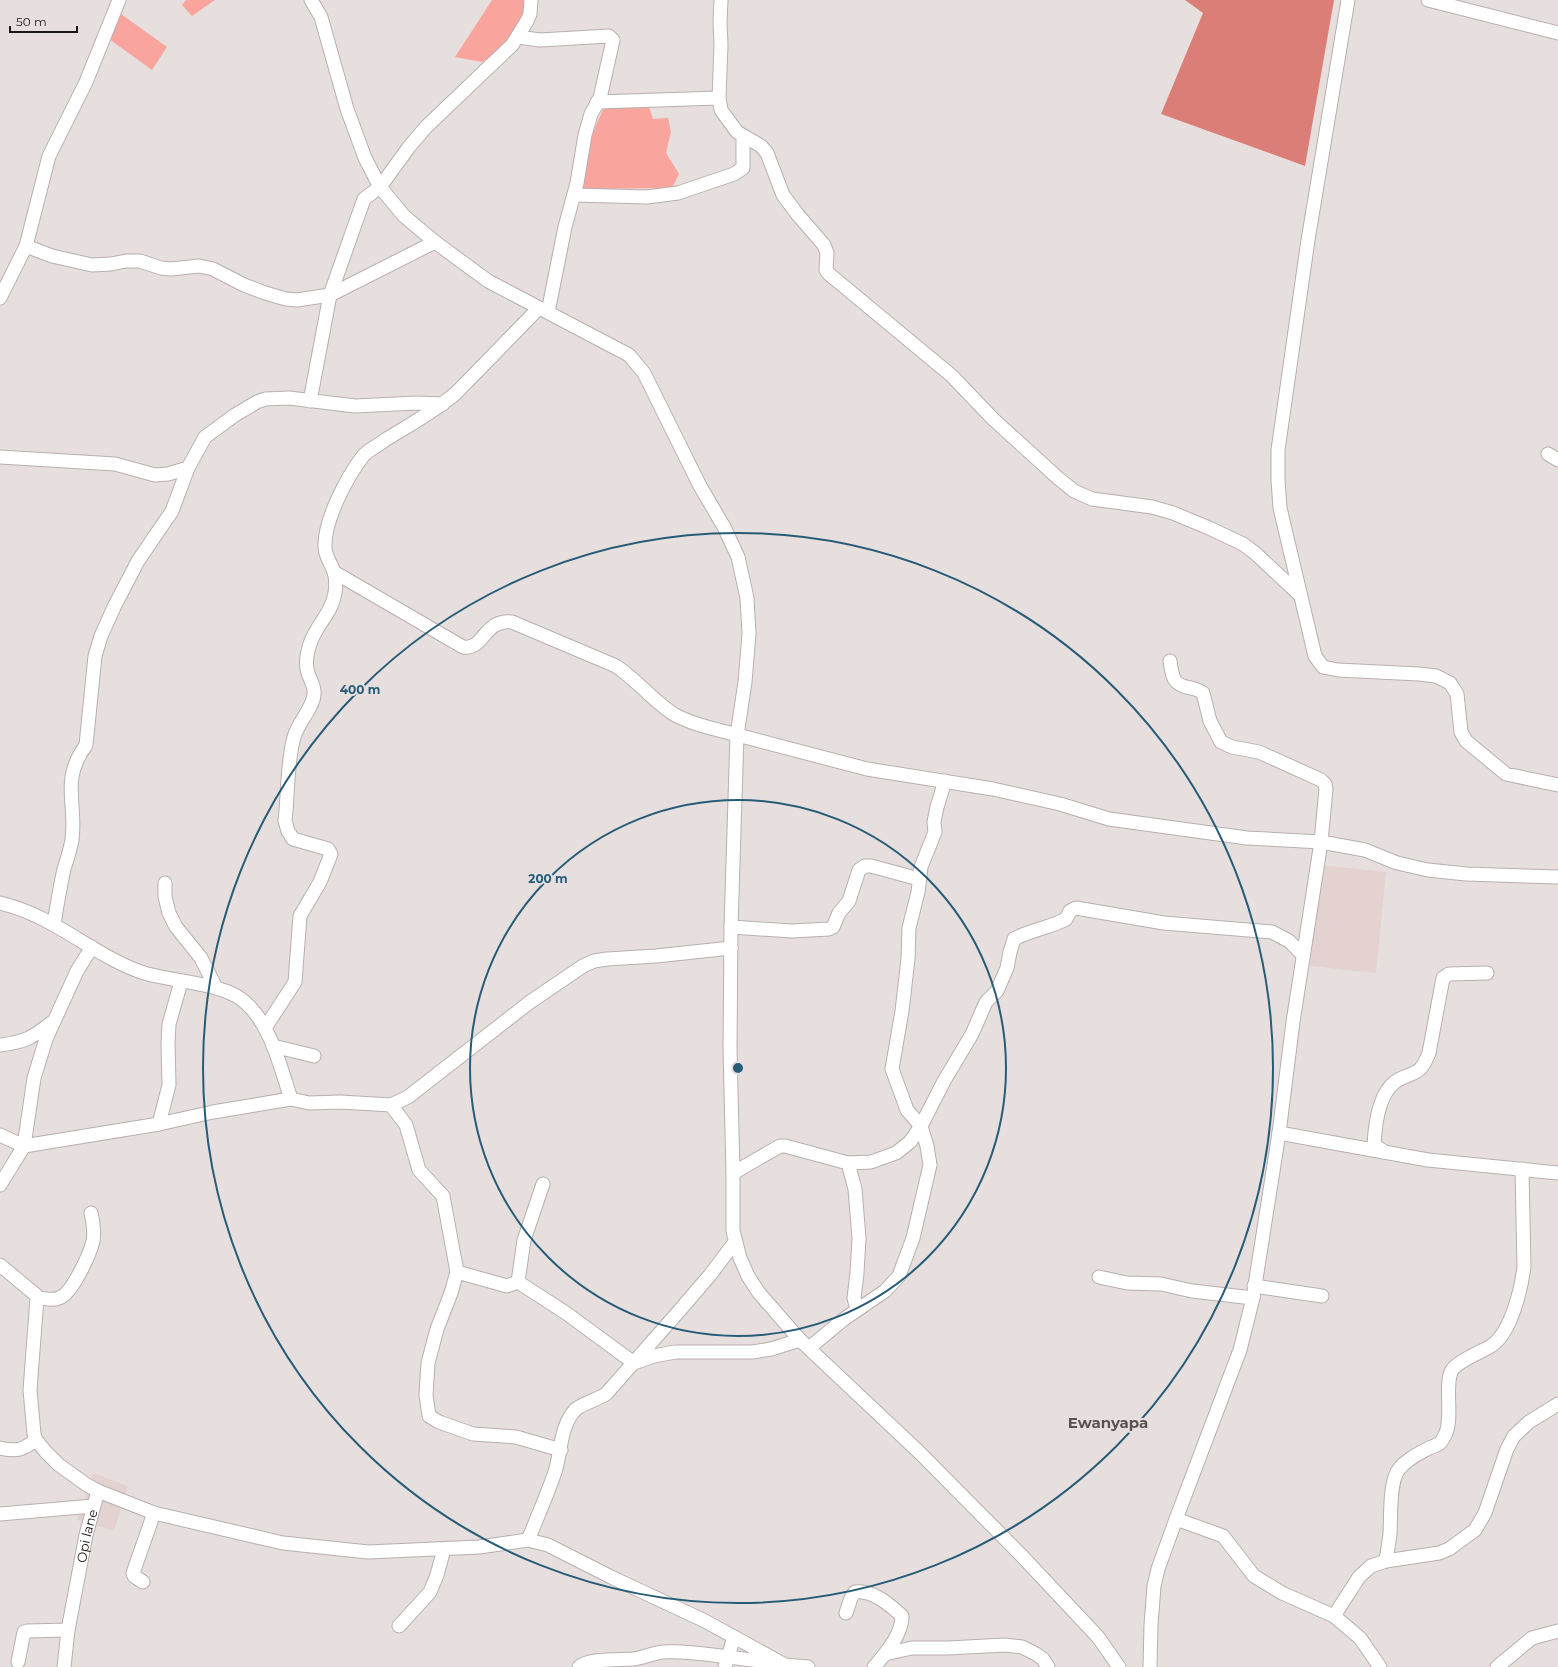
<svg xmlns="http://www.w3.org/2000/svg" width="1558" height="1667" viewBox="0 0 1558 1667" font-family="Montserrat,sans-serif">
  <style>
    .built { fill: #e3d2d0 }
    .green { fill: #f9a59e }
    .forest { fill: #dc7e78 }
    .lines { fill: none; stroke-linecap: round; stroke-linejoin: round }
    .minor-casing { stroke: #b7b0af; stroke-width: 15 }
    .minor { stroke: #fff; stroke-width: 13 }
    .ring { fill: none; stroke: #275c78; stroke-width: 2 }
    .labels { text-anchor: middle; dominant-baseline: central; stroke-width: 4; stroke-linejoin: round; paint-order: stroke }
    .street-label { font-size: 13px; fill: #1a1717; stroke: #e7dfde }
    .quarter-label { font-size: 15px; font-weight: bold; fill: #595352; stroke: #e7dfde }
    .centre { fill: #275c78; stroke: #e7dfde; stroke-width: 2 }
    .ring-label { font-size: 12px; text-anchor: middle; font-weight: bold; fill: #275c78; stroke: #e7dfde; stroke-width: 4; stroke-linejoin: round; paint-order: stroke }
  </style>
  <rect width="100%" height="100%" fill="#e7dfde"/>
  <g class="built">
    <path d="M1320,865L1386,872L1376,973L1310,966Z"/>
    <path d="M93,1473L128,1486L114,1531L77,1520Z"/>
  </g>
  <g class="green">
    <path d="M186,0H215L192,16L182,5Z"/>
    <path d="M492,0H529L528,16L502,50L482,62L455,57Z"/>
    <path d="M121,14L167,47L152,70L109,39Z"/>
    <path d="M647,101L653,119L668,118L671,132L666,153L679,174L672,188L578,189L590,139L605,105Z"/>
  </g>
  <path class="forest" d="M1185,0H1334L1305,166L1161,114L1203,13Z"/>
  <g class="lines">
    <g class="minor-casing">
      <g id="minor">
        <path d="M311,0L321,17L347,109L365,158L380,187L404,216L435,242L488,281L629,355L644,373L700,486L724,527L738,557L747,598L749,634L745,682L737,735L731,927L730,1049L733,1173V1231L740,1258L748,1276L759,1293L800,1340L920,1453L1020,1554L1098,1637L1119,1667"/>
        <path d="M721,0L720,22L721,45L719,98L721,110L737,132L761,146L767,153L783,195L798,215L824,245L827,253L826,270L829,274L952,376L993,419L1058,478L1074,491L1092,499L1152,507L1173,513L1209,528L1243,544L1255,553L1300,595"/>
        <path d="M1348,0L1308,240L1278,450V480L1280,508L1315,656L1323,667L1338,670L1419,674L1436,676L1450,683L1457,694L1461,732L1466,741L1506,774L1558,785"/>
        <path d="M1428,0L1558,33"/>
        <path d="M518,37L540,40L609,36L613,40L600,98L591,114L585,135L577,183L565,227L548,312"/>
        <path d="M597,102L719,98"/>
        <path d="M574,195L647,197L678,193L734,174L743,168V136"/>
        <path d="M26,246L52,256L92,265L111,264L126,261H140L161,268L171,269L199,266L213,269L244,285L265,293L286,299L297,300L330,295L435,242"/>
        <path d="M0,298L26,246L49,156L86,82L119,0"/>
        <path d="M310,401L330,295L364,199L380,187L409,147L426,127L512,45L527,21L530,14L531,0"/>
        <path d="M1548,454L1558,460"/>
        <path d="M0,457L115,464L155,475L168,474L188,468L205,437L235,415L257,402L265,399L289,398L355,406L417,403L443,404"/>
        <path d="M334,572L463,647C485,650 483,619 512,622L616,666C637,680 655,703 675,715C685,720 696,724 707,727L867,769L993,789L1060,804L1109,819L1247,838L1321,842L1365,850L1397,863L1428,870L1466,874L1558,877"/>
        <path d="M165,883V897L169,913L176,927L201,958L216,988"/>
        <path d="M0,903C53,915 91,954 141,972C170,982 226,982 247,1004C271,1026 281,1069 291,1099"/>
        <path d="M54,924C57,905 60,887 64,869C67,860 70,850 72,840C77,802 60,781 86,745L95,656L101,636L115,605L138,561L172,511L188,468"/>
        <path d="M731,927L792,931L829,929L833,927L839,913L849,901L859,870L865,866H871L919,879"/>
        <path d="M265,1028L295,982L300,916L320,882L331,854L328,849L293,839L288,831L285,821C288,796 287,761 294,737C298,723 314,706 314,694C315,686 310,680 308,673C305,664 307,653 310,644C316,625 332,613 335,593C336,587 336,577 334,572C331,563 325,556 325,547C324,520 347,477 363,456C369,449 379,445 385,440C409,425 434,412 456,393L539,308"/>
        <path d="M0,1045C25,1042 32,1038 51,1023"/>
        <path d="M273,1046L314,1056"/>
        <path d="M391,1105L406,1125L419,1170L443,1196L457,1272L451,1293L437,1329L428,1363L426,1395L429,1416L439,1422L473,1434L516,1437L561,1450"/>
        <path d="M159,1124L169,1085L168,1044L169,1024L181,982"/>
        <path d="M1279,1133L1428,1160L1558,1173"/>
        <path d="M0,1135L24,1146L159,1124L213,1112L291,1099L309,1103L340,1102L391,1105L408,1097L530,1002L583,966L594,961L607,959L656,956L731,948"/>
        <path d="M1385,1152L1374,1145C1375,1125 1379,1094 1395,1082C1402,1076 1414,1075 1420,1069C1424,1065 1427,1058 1429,1053L1443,978L1449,974L1487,973"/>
        <path d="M848,1163L855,1189L859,1238L857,1273L854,1298L857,1309"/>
        <path d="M733,1173L780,1146H785L848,1163L871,1162L896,1153L910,1142L921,1126L944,1081L972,1034L986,1002L997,991L1007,968L1010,952L1014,939C1032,929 1050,928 1066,919L1070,911L1076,908L1164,923L1272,932L1289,941L1303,955"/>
        <path d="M0,1185L24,1146L34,1078L46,1039L77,971L92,947"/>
        <path d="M0,1265L36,1295L37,1298L30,1390L34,1434L36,1440L45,1451L59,1465L87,1485L98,1491L154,1513L283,1543L368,1552L479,1547L528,1540L548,1545L611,1577L705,1621L785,1665L808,1667"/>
        <path d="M457,1272L507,1286L518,1282L566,1313L634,1363L654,1356L675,1352H753L771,1349L800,1340"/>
        <path d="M1099,1277L1127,1283L1161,1284L1192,1291L1253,1298"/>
        <path d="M518,1282L524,1240L543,1184"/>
        <path d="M1254,1286L1322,1296"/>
        <path d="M37,1298C44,1298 53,1301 59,1298C72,1294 90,1254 93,1241C95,1232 93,1222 91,1213"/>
        <path d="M809,1348L844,1319L885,1291L899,1276L913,1238L930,1165L927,1146L921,1126L907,1110L892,1069L902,1011L908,959L909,928L918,892L921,867L935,832L934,822L937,807L945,781"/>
        <path d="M0,1448C17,1452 22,1450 36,1440"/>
        <path d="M0,1514L93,1506"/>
        <path d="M1176,1519L1223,1536L1254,1576L1282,1593L1334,1616L1360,1638L1380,1667"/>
        <path d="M528,1540C537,1518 547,1495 555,1472C561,1453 560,1425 576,1409C582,1404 598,1399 606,1394L680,1310L710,1275L735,1242"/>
        <path d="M1386,1561C1387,1552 1389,1543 1390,1534C1391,1518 1389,1481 1399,1469C1407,1459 1418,1454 1429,1448C1432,1447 1437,1445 1440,1443C1442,1441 1445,1435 1446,1433C1453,1415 1444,1384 1452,1370C1458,1361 1481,1352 1491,1346C1511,1333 1521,1290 1524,1267L1522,1169"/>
        <path d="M143,1582L134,1576L133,1573L154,1513"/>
        <path d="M846,1613L851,1598L855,1592C872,1589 890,1605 902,1616C902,1635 886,1653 874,1667"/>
        <path d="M1334,1616L1359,1577L1371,1566L1386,1561L1439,1553L1449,1549L1475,1530L1485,1513L1507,1449L1514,1436L1529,1422L1558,1404"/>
        <path d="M399,1626L430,1592L437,1575L444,1549"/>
        <path d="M885,1654L912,1648H948L1005,1645L1022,1647L1036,1654L1043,1659L1048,1667"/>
        <path d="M18,1662L24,1632L27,1631L68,1630"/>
        <path id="s1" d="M64,1667L68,1630L86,1535L98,1491"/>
        <path d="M579,1667C588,1658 619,1660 633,1659C643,1658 653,1653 663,1652C684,1651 706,1654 728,1657L734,1637"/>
        <path d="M725,1667L728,1657L775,1663"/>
        <path d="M1150,1667L1151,1625L1154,1586L1158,1569L1176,1519L1240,1350L1253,1298L1279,1133L1293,1022L1321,842L1326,789L1325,784L1321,780L1259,752L1232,747L1221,742L1210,721L1203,693C1199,690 1196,689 1191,688C1173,685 1172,677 1170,661"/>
        <path d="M1497,1667L1532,1638L1558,1631"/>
      </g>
    </g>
    <use href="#minor" class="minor"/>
  </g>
  <g class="ring">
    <circle cx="738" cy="1068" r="268"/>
    <circle cx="738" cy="1068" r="535"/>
  </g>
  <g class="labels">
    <g class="street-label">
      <text stroke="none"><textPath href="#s1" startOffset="133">Opi lane</textPath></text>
    </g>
    <g class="quarter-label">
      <text x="1108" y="1422">Ewanyapa</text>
    </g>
  </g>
  <circle cx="738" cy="1068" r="6" class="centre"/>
  <g class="ring-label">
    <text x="360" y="694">400 m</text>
    <text x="548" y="883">200 m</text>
  </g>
  <path d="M10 26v6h67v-6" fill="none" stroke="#1a1717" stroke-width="2"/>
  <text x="16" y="26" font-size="12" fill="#1a1717" stroke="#e7dfde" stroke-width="3" paint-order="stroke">50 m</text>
</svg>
